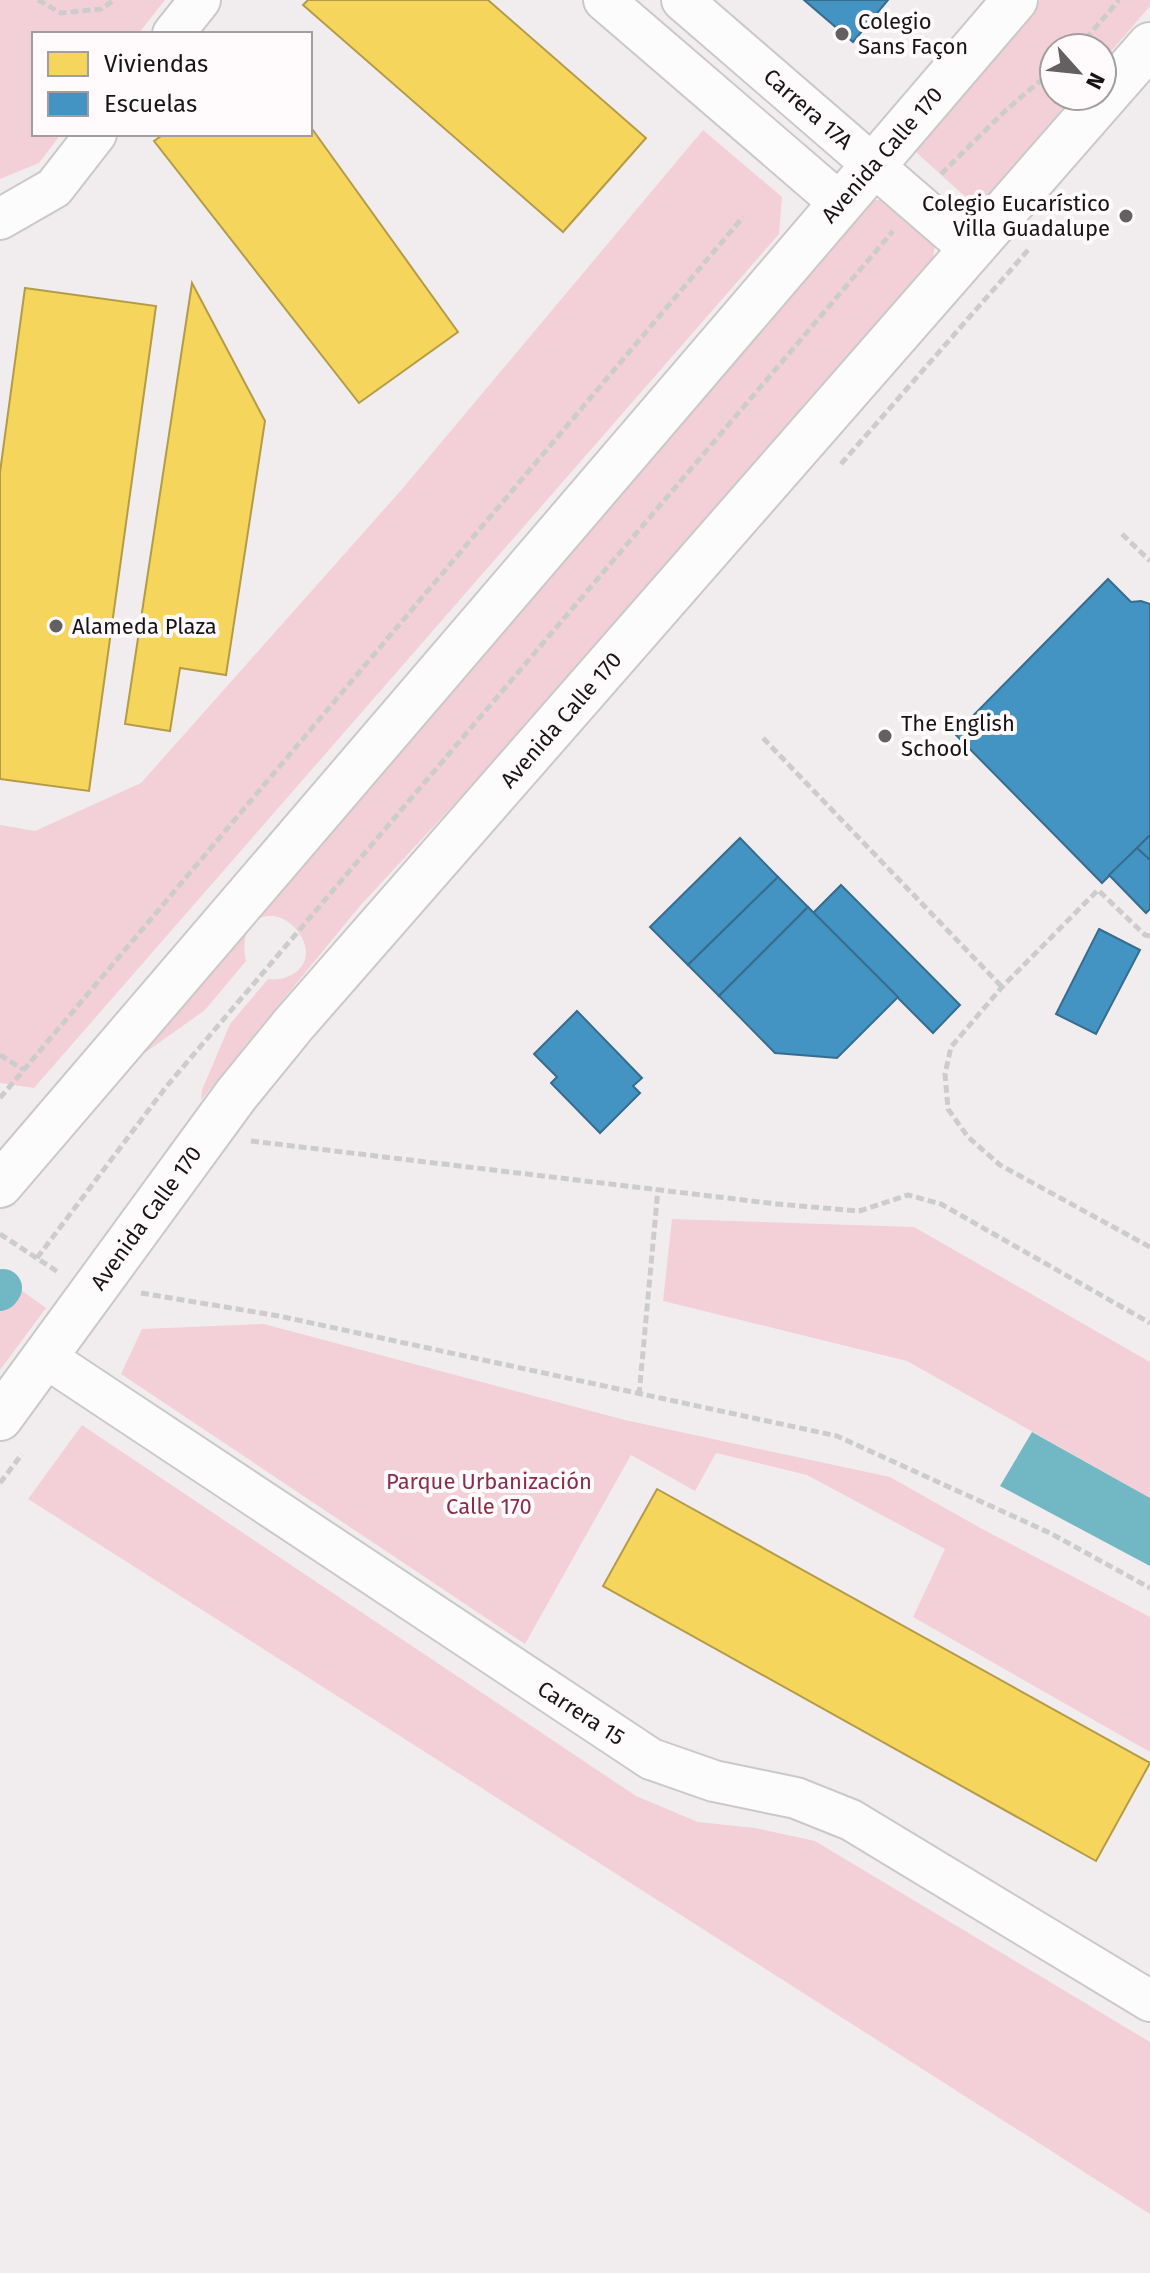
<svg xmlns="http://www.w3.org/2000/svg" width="1150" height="2273" viewBox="0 0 1150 2273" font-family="'Fira Sans',sans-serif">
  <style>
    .green { fill: #f3d0d8 }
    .water { fill: #72b7c4 }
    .homes { fill: #f6d55c; stroke: #b39b47; stroke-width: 2 }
    .schools { fill: #4393c3; stroke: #366d8f; stroke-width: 2 }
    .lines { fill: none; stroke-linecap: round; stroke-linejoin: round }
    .canal { stroke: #72b7c4; stroke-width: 38 }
    .minor-casing { stroke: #cbc8c9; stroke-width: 44 }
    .primary-casing { stroke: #cbc8c9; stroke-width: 48 }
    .path { stroke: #cdcccc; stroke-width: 5; stroke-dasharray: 8 4; stroke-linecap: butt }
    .minor { stroke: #fdfcfc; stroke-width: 40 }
    .primary { stroke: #fdfcfc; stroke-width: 44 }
    .poi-dot { fill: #636061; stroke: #fffafb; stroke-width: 3 }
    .labels { text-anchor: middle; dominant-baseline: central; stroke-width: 8; stroke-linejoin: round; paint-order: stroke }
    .poi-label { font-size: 22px; fill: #171415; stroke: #fffafb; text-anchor: start }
    .street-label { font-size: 22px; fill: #171415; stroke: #fffafb }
    .park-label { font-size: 22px; fill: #882e4a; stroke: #fffafb }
  </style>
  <rect width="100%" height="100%" fill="#f1edee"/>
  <g class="green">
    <path d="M0,0H165L138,34H34V134H61L39,163L0,179Z"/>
    <path d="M1040,0H1150V6L1102,62V48H1054V96H1073L983,202H971L917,153L919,140Z"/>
    <path d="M703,130L782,197L779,234L34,1088L0,1083V825L35,831L141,783L403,488Z"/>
    <path d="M868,200H880L935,246L933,259L544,707L359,907L201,1100L202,1090L230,1024L268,979C280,981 293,977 301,967C316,948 294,918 273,916C247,914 241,941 246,961L205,1010L146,1052L132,1060Z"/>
    <path d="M672,1219L914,1227L1150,1362V1498L907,1361L663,1301Z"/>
    <path d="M0,1275L46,1308L0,1370Z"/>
    <path d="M264,1324L625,1420L890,1477L984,1530L1150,1617V1752L913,1617L945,1549L807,1475L716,1453L695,1491L631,1455L525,1644L121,1374L142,1329Z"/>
    <path d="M82,1425L636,1796L698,1822L755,1828L815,1841L1150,2042V2214L28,1499Z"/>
  </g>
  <path class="water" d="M1032,1432L1150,1498V1566L1000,1486Z"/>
  <g class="homes">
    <path d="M308,0H488L646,138L563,232L303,5Z"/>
    <path d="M310,126L458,332L359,403L154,141L164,134H310Z"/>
    <path d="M192,283L265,421L226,675L180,668L170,731L125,724Z"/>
    <path d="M25,288L156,306L89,791L0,779V472Z"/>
    <path d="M657,1489L1150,1763L1096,1861L603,1586Z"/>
  </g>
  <g class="schools">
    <path d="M804,0H888L853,42Z"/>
    <path d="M1108,579L1131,602L1141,601L1150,604V835L1102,883L955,734Z"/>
    <path d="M1150,835V860L1137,848Z"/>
    <path d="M740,838L778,877L688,965L650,927Z"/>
    <path d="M1137,848L1150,860V909L1146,913L1109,875Z"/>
    <path d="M778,877L808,907L719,996L688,965Z"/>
    <path d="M841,885L960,1005L933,1033L813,913Z"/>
    <path d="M808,907L898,997L837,1058L775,1053L719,996Z"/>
    <path d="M1099,929L1140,950L1096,1034L1056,1014Z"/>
    <path d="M577,1011L642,1078L633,1086L640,1093L600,1133L551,1083L557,1077L534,1054Z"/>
  </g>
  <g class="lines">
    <path class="canal" d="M0,1292L3,1288"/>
    <g class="minor-casing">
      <g id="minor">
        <path d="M604,0L841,204"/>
        <path d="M682,0L971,250"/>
        <path d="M173,34L200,0"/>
        <path d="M0,219L54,188L96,134"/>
        <path d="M45,1357L651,1759L714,1781L796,1798L851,1820L1150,2001"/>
      </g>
    </g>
    <g class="primary-casing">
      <g id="primary">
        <path d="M0,1185L1015,0"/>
        <path d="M0,1418L236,1095L293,1025L1150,45"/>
      </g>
    </g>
    <g class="path">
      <path d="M38,0L61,13L101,9L114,0"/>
      <path d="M1078,48L1119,0"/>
      <path d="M941,174L1005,111L1054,69"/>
      <path d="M841,464L1029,249"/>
      <path d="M1122,534L1150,561"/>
      <path d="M763,738L1002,987"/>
      <path d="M1150,936L1145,935L1098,890L1002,987L951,1047L945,1074L948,1109L968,1137L1000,1165L1150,1247"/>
      <path d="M0,1055L24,1070"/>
      <path d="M0,1098L743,217"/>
      <path d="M251,1141L777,1204L859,1211L908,1195L941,1204L1150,1323"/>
      <path d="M0,1234L58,1272"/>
      <path d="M37,1258L166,1087L893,231"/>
      <path d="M141,1293L279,1316L837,1436L1050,1533L1150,1588"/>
      <path d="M639,1395L658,1189"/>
      <path d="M0,1483L22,1454"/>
    </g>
    <use href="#minor" class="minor"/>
    <use href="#primary" class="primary"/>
  </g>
  <g class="poi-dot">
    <circle cx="842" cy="34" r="8"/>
    <circle cx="1126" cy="216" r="8"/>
    <circle cx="56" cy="626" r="8"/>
    <circle cx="885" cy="736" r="8"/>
  </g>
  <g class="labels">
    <g class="poi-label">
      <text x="858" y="21">Colegio<tspan x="858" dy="25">Sans Façon</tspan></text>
      <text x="1110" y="203" text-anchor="end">Colegio Eucarístico<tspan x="1110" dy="25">Villa Guadalupe</tspan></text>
      <text x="72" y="626">Alameda Plaza</text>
      <text x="901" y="723">The English<tspan x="901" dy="25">School</tspan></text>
    </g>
    <g class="street-label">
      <text transform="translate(808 109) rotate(41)">Carrera 17A</text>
      <text transform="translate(882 155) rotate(-49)">Avenida Calle 170</text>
      <text transform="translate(561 720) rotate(-49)">Avenida Calle 170</text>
      <text transform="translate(146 1218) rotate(-54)">Avenida Calle 170</text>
      <text transform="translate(581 1713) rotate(33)">Carrera 15</text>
    </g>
    <g class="park-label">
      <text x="489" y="1481">Parque Urbanización<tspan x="489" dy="25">Calle 170</tspan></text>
    </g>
  </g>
  <rect x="32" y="32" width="280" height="104" fill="#fffafb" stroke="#a29e9f" stroke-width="2"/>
  <rect x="48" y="52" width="40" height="24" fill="#f6d55c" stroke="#a29e9f" stroke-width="2"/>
  <text x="104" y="72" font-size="24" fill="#171415">Viviendas</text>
  <rect x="48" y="92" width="40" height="24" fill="#4393c3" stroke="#a29e9f" stroke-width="2"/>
  <text x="104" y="112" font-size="24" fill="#171415">Escuelas</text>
  <g transform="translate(1078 72) rotate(117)"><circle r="38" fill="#fffafb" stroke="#a29e9f" stroke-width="2"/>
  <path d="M0-6L14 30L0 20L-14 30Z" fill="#636061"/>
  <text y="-12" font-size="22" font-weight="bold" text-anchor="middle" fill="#171415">N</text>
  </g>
</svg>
